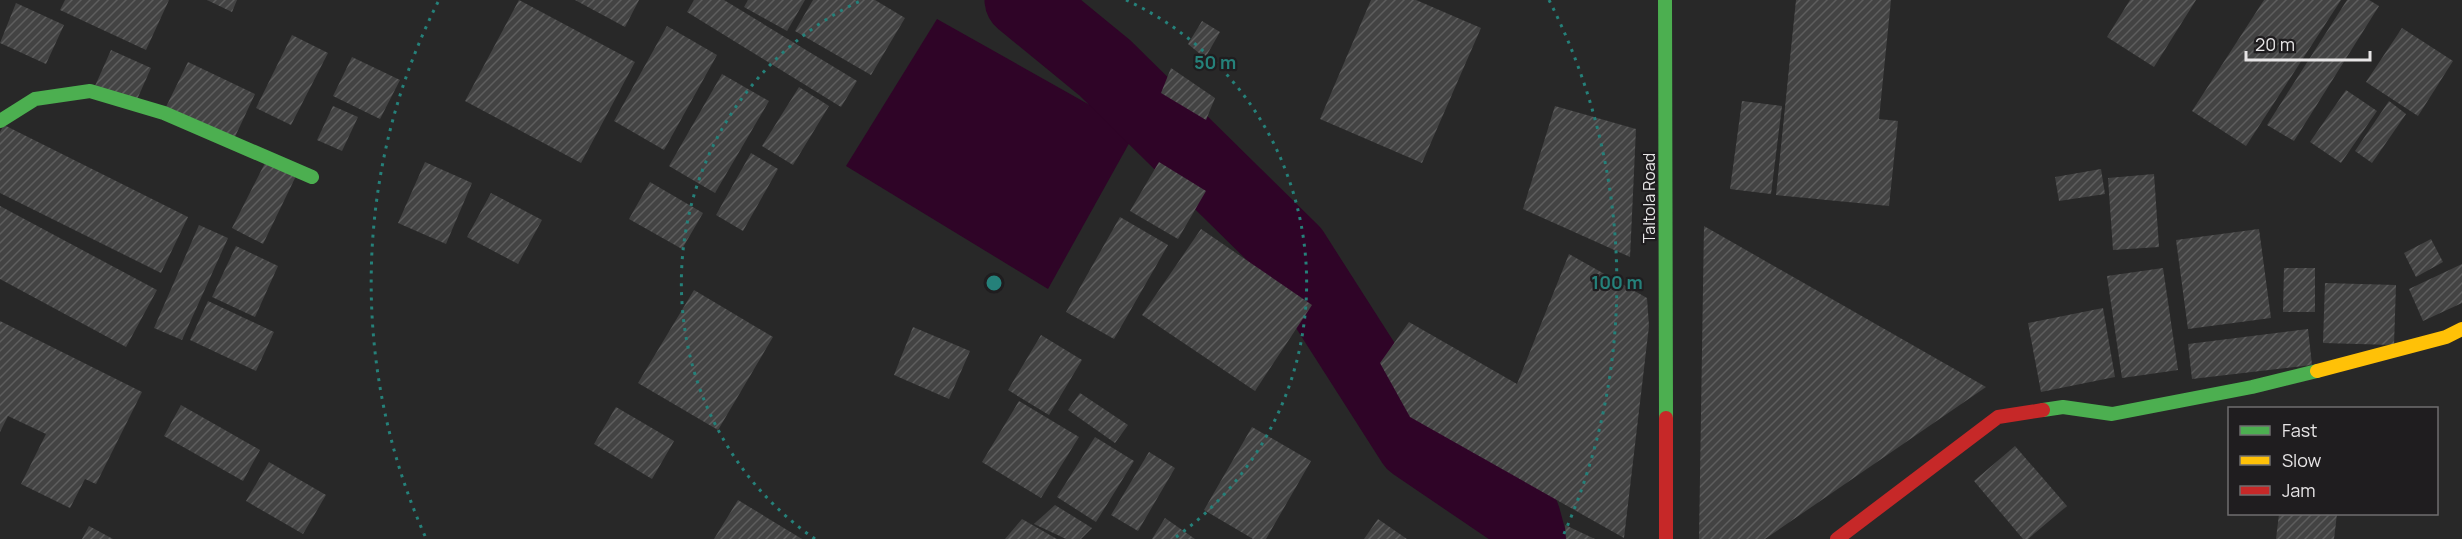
<svg xmlns="http://www.w3.org/2000/svg" width="2462" height="539" viewBox="0 0 2462 539" font-family="Manrope,sans-serif">
  <style>
    .water { fill: #2f0427 }
    .lines { fill: none; stroke-linecap: round; stroke-linejoin: round }
    .river { stroke: #2f0427; stroke-width: 75 }
    .building { fill: url(#building-hatch) }
    .fast { stroke: #4caf50; stroke-width: 14 }
    .slow { stroke: #ffc107; stroke-width: 14 }
    .jam { stroke: #c62828; stroke-width: 14 }
    .ring { fill: none; stroke: #25817a; stroke-width: 3; stroke-dasharray: 3 6 }
    .labels { text-anchor: middle; dominant-baseline: central; stroke-width: 4.5; stroke-linejoin: round; paint-order: stroke }
    .street-label { font-size: 16px; fill: #e7e5e6; stroke: #1f1d1f }
    .centre { fill: #25817a; stroke: #1f1d1f; stroke-width: 3 }
    .ring-label { font-size: 18px; text-anchor: middle; font-weight: bold; fill: #25817a; stroke: #1f1d1f; stroke-width: 4.5; stroke-linejoin: round; paint-order: stroke }
  </style>
  <defs>
    <pattern id="building-hatch" width="6" height="6" patternUnits="userSpaceOnUse" patternTransform="scale(1.5)"><rect width="6" height="6" fill="#434343"/><path d="M-1 1l2-2M0 6l6-6M5 7l2-2" fill="none" stroke="#5e5e5e"/></pattern>
  </defs>
  <rect width="100%" height="100%" fill="#282828"/>
  <path class="water" d="M937,19L1136,131L1048,289L846,166Z"/>
  <g class="lines">
    <path class="river" d="M1022,0L1105,68L1292,252L1414,443L1523,517L1529,539"/>
  </g>
  <g class="building">
    <path d="M65,0H169L146,50L60,10Z"/>
    <path d="M207,0H237L232,12Z"/>
    <path d="M519,0L635,62L581,163L465,101Z"/>
    <path d="M575,0H639L625,27Z"/>
    <path d="M694,0H724L857,81L841,107L687,12Z"/>
    <path d="M748,0H805L787,31L744,7Z"/>
    <path d="M813,0H875L905,18L871,75L795,31Z"/>
    <path d="M1371,0H1416L1481,28L1422,163L1320,119Z"/>
    <path d="M1796,0H1891L1879,119L1898,121L1889,206L1776,195Z"/>
    <path d="M2130,0H2196L2154,67L2107,37Z"/>
    <path d="M2264,0H2341L2246,146L2192,111Z"/>
    <path d="M2347,0H2369L2379,6L2294,141L2267,125Z"/>
    <path d="M16,3L64,25L46,64L0,43Z"/>
    <path d="M1202,21L1220,32L1205,58L1188,44Z"/>
    <path d="M667,26L717,55L664,150L614,121Z"/>
    <path d="M2402,28L2453,61L2418,116L2366,82Z"/>
    <path d="M292,35L328,53L291,125L256,108Z"/>
    <path d="M111,50L151,68L135,104L95,86Z"/>
    <path d="M352,57L400,80L380,119L333,96Z"/>
    <path d="M188,62L255,94L233,141L165,109Z"/>
    <path d="M1171,68L1215,98L1206,120L1161,93Z"/>
    <path d="M722,74L769,101L715,193L669,166Z"/>
    <path d="M799,87L829,106L793,165L762,146Z"/>
    <path d="M2346,90L2377,111L2341,163L2310,142Z"/>
    <path d="M1742,101L1782,106L1771,194L1730,189Z"/>
    <path d="M2389,101L2406,114L2372,163L2355,151Z"/>
    <path d="M333,106L358,117L342,151L317,140Z"/>
    <path d="M1555,106L1636,129L1630,257L1523,209Z"/>
    <path d="M4,125L188,217L161,273L0,193V132Z"/>
    <path d="M751,153L778,169L743,231L716,215Z"/>
    <path d="M266,161L296,176L263,244L232,228Z"/>
    <path d="M425,162L472,183L446,244L398,223Z"/>
    <path d="M1159,162L1206,191L1178,239L1130,211Z"/>
    <path d="M2101,169L2105,194L2059,201L2055,177Z"/>
    <path d="M2154,174L2159,247L2113,250L2108,178Z"/>
    <path d="M650,182L703,213L682,249L629,219Z"/>
    <path d="M491,193L542,220L518,264L467,237Z"/>
    <path d="M0,206L157,290L126,347L0,279Z"/>
    <path d="M1120,217L1168,245L1114,339L1066,312Z"/>
    <path d="M199,225L228,238L182,340L154,328Z"/>
    <path d="M1704,226L1986,387L1765,539H1699Z"/>
    <path d="M1201,229L1312,305L1255,391L1142,315Z"/>
    <path d="M2259,229L2271,318L2188,329L2176,240Z"/>
    <path d="M2431,239L2443,262L2416,277L2404,253Z"/>
    <path d="M236,246L278,266L255,317L212,297Z"/>
    <path d="M1569,254L1647,298L1649,326L1624,538L1410,417L1380,363L1409,322L1517,384Z"/>
    <path d="M2462,264V303L2423,321L2409,289Z"/>
    <path d="M2163,268L2178,370L2122,378L2107,276Z"/>
    <path d="M2284,268H2315V312H2283Z"/>
    <path d="M2325,283L2396,285L2394,345L2323,343Z"/>
    <path d="M694,290L773,337L718,430L638,383Z"/>
    <path d="M208,301L274,332L256,371L190,340Z"/>
    <path d="M2103,308L2115,377L2041,392L2028,323Z"/>
    <path d="M0,321L142,392L96,484L85,479L70,508L21,484L46,434L8,416L0,432Z"/>
    <path d="M913,327L970,351L949,399L894,375Z"/>
    <path d="M2308,329L2312,365L2192,379L2188,344Z"/>
    <path d="M1041,335L1082,360L1049,415L1008,390Z"/>
    <path d="M1080,393L1128,425L1115,443L1068,410Z"/>
    <path d="M1019,401L1079,437L1041,498L982,462Z"/>
    <path d="M181,405L260,450L243,481L164,436Z"/>
    <path d="M616,407L674,441L652,479L594,444Z"/>
    <path d="M1252,427L1311,461L1266,539H1253L1204,510Z"/>
    <path d="M1095,437L1134,461L1096,522L1057,497Z"/>
    <path d="M2015,446L2067,506L2028,539H2023L1974,481Z"/>
    <path d="M1149,452L1175,468L1138,531L1111,515Z"/>
    <path d="M269,462L326,495L303,534L246,501Z"/>
    <path d="M738,500L802,539H714Z"/>
    <path d="M1055,505L1092,528L1081,539H1066L1034,524Z"/>
    <path d="M2279,514H2337L2334,539H2276Z"/>
    <path d="M1165,518L1195,539H1152Z"/>
    <path d="M1022,519L1057,539H1005Z"/>
    <path d="M1378,519L1407,539H1364Z"/>
    <path d="M1565,525L1595,539H1566Z"/>
    <path d="M89,526L113,539H82Z"/>
  </g>
  <g class="lines">
    <g class="fast">
      <path d="M1665,0L1666,418"/>
      <path d="M0,121L35,99L90,91L164,113L312,177"/>
      <path d="M2043,410L2063,407L2112,414L2252,387L2317,371"/>
    </g>
    <path class="slow" d="M2317,371L2446,337L2462,329"/>
    <g class="jam">
      <path d="M1666,418V539"/>
      <path d="M1837,539L1998,417L2043,410"/>
    </g>
  </g>
  <g class="ring">
    <path d="M815 539A312 312 0 0 1 862 0M1126 0A312 312 0 0 1 1173 539"/>
    <path d="M425 536A623 623 0 0 1 439 0M1549 0A623 623 0 0 1 1563 536"/>
  </g>
  <g class="labels">
    <g class="street-label">
      <text transform="translate(1649 198) rotate(-90)">Taltola Road</text>
    </g>
  </g>
  <circle cx="994" cy="283" r="9" class="centre"/>
  <g class="ring-label">
    <text x="1215" y="69">50 m</text>
    <text x="1617" y="289">100 m</text>
  </g>
  <rect x="2228" y="407" width="210" height="108" fill="#1f1d1f" stroke="#6f6d6f" stroke-width="1.5"/>
  <rect x="2240" y="426" width="30" height="9" fill="#4caf50" stroke="#6f6d6f" stroke-width="1.5"/>
  <text x="2282" y="437" font-size="18" fill="#e7e5e6">Fast</text>
  <rect x="2240" y="456" width="30" height="9" fill="#ffc107" stroke="#6f6d6f" stroke-width="1.5"/>
  <text x="2282" y="467" font-size="18" fill="#e7e5e6">Slow</text>
  <rect x="2240" y="486" width="30" height="9" fill="#c62828" stroke="#6f6d6f" stroke-width="1.5"/>
  <text x="2282" y="497" font-size="18" fill="#e7e5e6">Jam</text>
  <path d="M2246 51v9h124v-9" fill="none" stroke="#e7e5e6" stroke-width="3"/>
  <text x="2255" y="51" font-size="18" fill="#e7e5e6" stroke="#1f1d1f" stroke-width="4.5" paint-order="stroke">20 m</text>
</svg>
